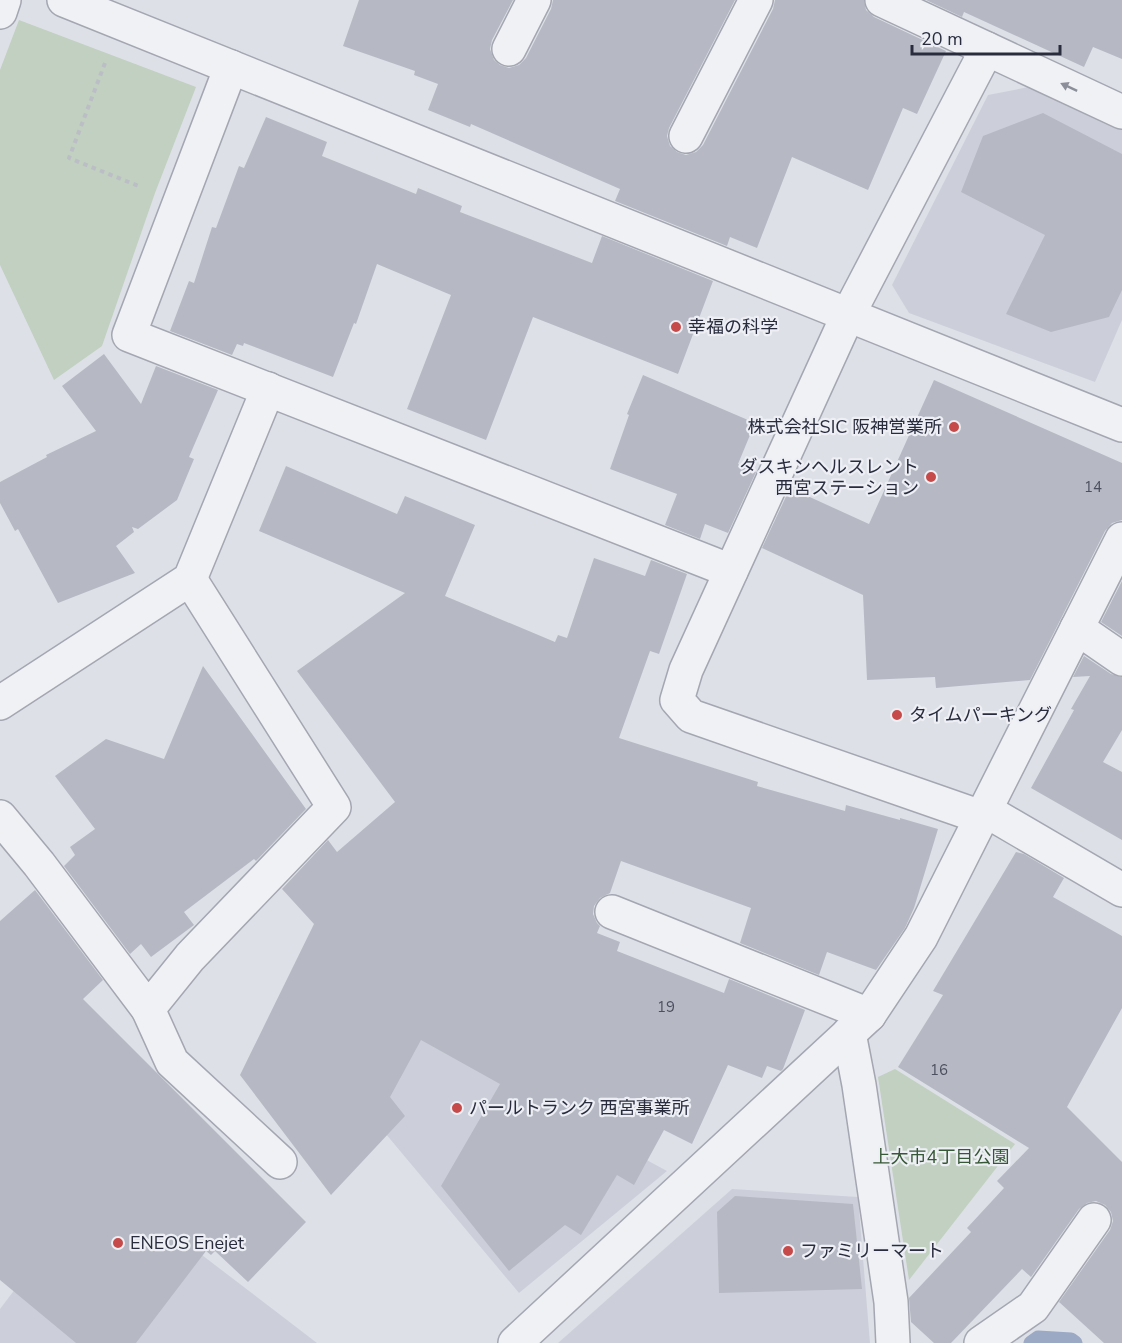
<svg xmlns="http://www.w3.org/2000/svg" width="1122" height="1343" viewBox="0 0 1122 1343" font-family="'Nunito Sans','Noto Sans JP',sans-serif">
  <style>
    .built { fill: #cccfd9 }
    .green { fill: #c1d0c0 }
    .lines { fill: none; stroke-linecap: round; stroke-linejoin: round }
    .stream { stroke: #9ba9c5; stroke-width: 15 }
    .building { fill: #b6b9c3 }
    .minor-casing { stroke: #a4a6b1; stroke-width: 36 }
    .path { stroke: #bcbec5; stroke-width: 4; stroke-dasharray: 4.5 4.5; stroke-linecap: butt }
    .minor { stroke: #f0f1f5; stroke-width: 33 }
    .oneway { fill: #8c8e99 }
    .poi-dot { fill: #c64a49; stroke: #edeff5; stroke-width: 2 }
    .labels { text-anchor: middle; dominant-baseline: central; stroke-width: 4.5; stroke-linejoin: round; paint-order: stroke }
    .number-label { font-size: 15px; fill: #4c4f5e }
    .poi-label { font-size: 18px; fill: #282c3d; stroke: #edeff5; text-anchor: start }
    .park-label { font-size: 18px; fill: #375836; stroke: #edeff5 }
  </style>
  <rect width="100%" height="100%" fill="#dee0e7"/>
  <g class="built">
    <path d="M1029,87L1122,130V320L1095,382L909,313L892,285L988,95Z"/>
    <path d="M424,935L499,1080L667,1171L519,1293L380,1127Z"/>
    <path d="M100,1177L317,1343H0V1309Z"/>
    <path d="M732,1189L858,1197L870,1343H558Z"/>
  </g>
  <g class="green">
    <path d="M19,20L196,87L155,193L102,346L54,380L0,265V70Z"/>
    <path d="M895,1069L1015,1144L909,1280L878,1077Z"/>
  </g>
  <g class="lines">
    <path class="stream" d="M1031,1343L1038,1338L1071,1340L1075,1343"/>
  </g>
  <g class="building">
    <path d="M359,0H513L492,40L490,49L494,60L500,65L509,68L519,65L526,58L551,9L553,0H735L669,128L667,136L670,146L677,152L686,155L696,152L703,145L773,9L775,0H864L866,10L874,17L946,51L917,114L903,108L868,190L792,157L757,248L730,237L727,246L615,201L620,189L471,124L470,127L428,110L438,84L414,75L415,71L343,46Z"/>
    <path d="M926,0H1122V59L1093,47L1084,67L964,12L962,17Z"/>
    <path d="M1043,113L1122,154V290L1109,317L1051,332L1006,314L1045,235L961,192L983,136Z"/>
    <path d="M266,117L327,142L322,156L416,194L418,188L462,206L460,212L592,263L602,236L713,281L678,374L533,317L486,440L407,409L451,295L377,264L356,324L354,323L333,377L244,343L243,346L237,344L232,355L170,331L189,281L194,283L212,227L216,228L239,166L244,168Z"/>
    <path d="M104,354L141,404L156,366L218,390L189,457L194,459L177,500L138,529L132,527L134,532L116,546L135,573L58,603L18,529L15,531L0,503V482L47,457L46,455L96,431L62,386Z"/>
    <path d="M643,375L755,423L738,464L756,472L728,533L705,524L700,539L665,525L677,494L610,469L629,415L627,414Z"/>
    <path d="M934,380L1122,463V520L1112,523L1105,531L1030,680L936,688L935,677L867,680L863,595L762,548L790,488L869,524Z"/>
    <path d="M286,466L397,514L405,496L475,525L445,596L555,642L558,635L567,638L594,558L645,576L651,560L687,574L659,654L650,651L619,738L758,782L757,786L845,811L846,805L900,820V818L938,829L914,908L905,928L876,970L827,952L819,975L740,943L751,908L621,861L610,893L600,898L594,906L593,914L597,923L600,926L597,933L620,942L617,951L724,993L729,979L805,1010L783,1069L781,1071L767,1066L762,1078L728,1065L692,1144L664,1130L634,1185L617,1175L581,1235L565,1225L509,1271L441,1186L500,1084L421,1040L390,1097L405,1116L331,1195L240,1075L314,924L282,889L328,840L337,852L395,802L297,671L405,593L259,531Z"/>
    <path d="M1122,581V636L1101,622Z"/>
    <path d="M1084,656L1111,674L1122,677V730L1103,762L1122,772V840L1031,788L1074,710L1071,709L1090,676L1073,677Z"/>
    <path d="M203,666L306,809L256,861L254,859L184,912L194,925L151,957L141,944L130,954L64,866L75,855L70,847L95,829L55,776L106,739L164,759Z"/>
    <path d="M1016,852L1024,854L1064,878L1053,897L1122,936V1008L1067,1107L1122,1162V1343H1104L1059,1302L1110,1230L1113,1221L1111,1212L1105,1205L1096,1201L1087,1203L1079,1209L1031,1277L1022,1269L951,1343H934L911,1322L909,1298L971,1232L967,1228L1004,1188L997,1181L1029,1148L898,1067L943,995L933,991Z"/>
    <path d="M35,890L103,980L83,999L306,1222L248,1282L215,1251L211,1255L206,1251L136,1343H76L0,1280V921Z"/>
    <path d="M735,1196L853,1204L862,1289L719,1293L717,1212Z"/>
  </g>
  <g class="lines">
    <g class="minor-casing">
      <g id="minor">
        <path d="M64,0L1122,425"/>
        <path d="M882,0L1122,112"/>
        <path d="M0,12L4,0"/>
        <path d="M509,49L534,0"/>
        <path d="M231,67L129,335L731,571"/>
        <path d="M686,136L756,0"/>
        <path d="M1077,628L1122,659"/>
        <path d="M0,703L190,579L268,389"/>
        <path d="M985,810L1122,890"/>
        <path d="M0,817L39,864L148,1009L190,957L334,807L190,579"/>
        <path d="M981,817L691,716L677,700L686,670L848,315L987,49"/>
        <path d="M612,912L869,1015"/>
        <path d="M148,1009L172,1062L280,1162"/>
        <path d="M849,1033L859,1085L891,1302L893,1343"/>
        <path d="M515,1343L869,1015L921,937L1122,539"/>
        <path d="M981,1343L1033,1307L1094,1220"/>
      </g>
    </g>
    <path class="path" d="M105,63L69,158L141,187"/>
    <use href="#minor" class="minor"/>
  </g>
  <defs><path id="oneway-solid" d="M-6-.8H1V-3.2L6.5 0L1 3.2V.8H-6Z" transform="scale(1.5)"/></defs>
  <use class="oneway" href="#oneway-solid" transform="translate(1069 87) rotate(-155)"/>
  <g class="poi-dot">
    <circle cx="676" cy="327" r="6"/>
    <circle cx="954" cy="427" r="6"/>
    <circle cx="931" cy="477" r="6"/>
    <circle cx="897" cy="715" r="6"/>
    <circle cx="457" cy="1108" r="6"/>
    <circle cx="118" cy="1243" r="6"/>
    <circle cx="788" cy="1251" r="6"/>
  </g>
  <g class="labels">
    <g class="number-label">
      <text x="1093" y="487">14</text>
      <text x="666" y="1007">19</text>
      <text x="939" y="1070">16</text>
    </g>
    <g class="poi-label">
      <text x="688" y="327">幸福の科学</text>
      <text x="942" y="427" text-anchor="end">株式会社SIC 阪神営業所</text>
      <text x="919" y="467" text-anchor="end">ダスキンヘルスレント<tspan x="919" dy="21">西宮ステーション</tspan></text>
      <text x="909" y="715">タイムパーキング</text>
      <text x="469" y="1108">パールトランク 西宮事業所</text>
      <text x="130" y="1243">ENEOS Enejet</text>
      <text x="800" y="1251">ファミリーマート</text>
    </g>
    <g class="park-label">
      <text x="941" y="1157">上大市4丁目公園</text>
    </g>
  </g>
  <path d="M912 45v9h148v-9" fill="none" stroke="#282c3d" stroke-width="3"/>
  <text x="921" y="45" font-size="18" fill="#282c3d" stroke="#edeff5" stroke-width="4.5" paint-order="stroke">20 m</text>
</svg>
